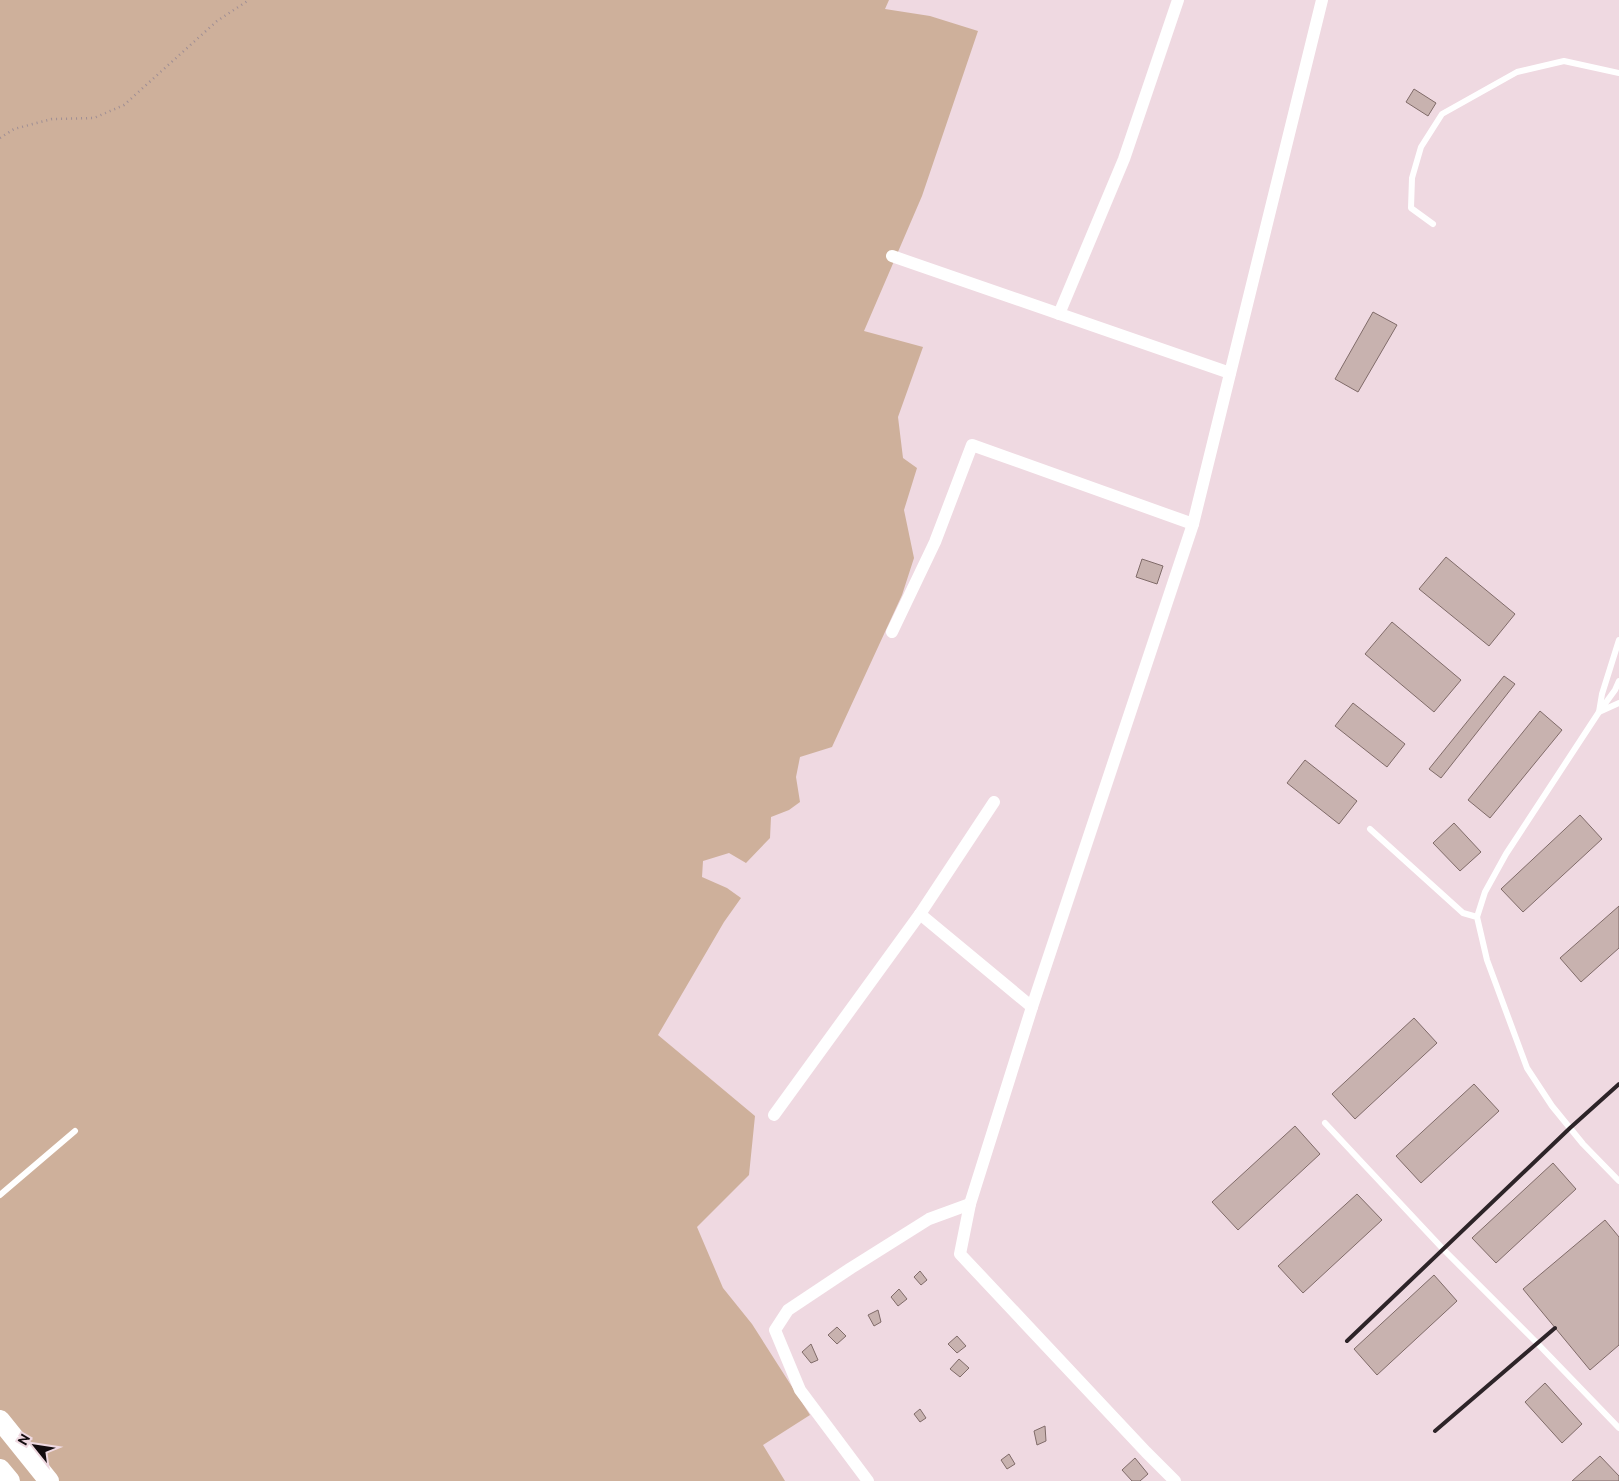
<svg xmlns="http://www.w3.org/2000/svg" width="1619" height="1481" viewBox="0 0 1619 1481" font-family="Ubuntu,sans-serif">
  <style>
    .green { fill: #ceb09b }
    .building { fill: #c8b2af; stroke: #806b69 }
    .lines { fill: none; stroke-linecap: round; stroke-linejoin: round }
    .path { stroke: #9f8e94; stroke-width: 2.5; stroke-dasharray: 1 4; stroke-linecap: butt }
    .service { stroke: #fff; stroke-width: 6 }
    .minor { stroke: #fff; stroke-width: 12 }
    .primary { stroke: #fff; stroke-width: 20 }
    .rail { stroke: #2d2428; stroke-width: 4 }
  </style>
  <rect width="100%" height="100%" fill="#efd9e1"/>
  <path class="green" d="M0,0H889L885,9L930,16L978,31L922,196L864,331L923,347L898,417L903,458L917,468L904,510L914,558L902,595L832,747L800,757L796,777L800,802L789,810L771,817L770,838L746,863L729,853L703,861L702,877L727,888L741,898L724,922L658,1035L755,1116L749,1175L697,1227L723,1288L752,1324L810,1415L763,1445L785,1481H0Z"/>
  <g class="building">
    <path d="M1414,89L1436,103L1428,116L1406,102Z"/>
    <path d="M1373,312L1397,325L1358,392L1335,379Z"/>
    <path d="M1446,557L1515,614L1489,646L1419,589Z"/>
    <path d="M1142,559L1163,566L1157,584L1136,577Z"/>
    <path d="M1392,622L1461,680L1434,712L1365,654Z"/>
    <path d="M1504,676L1515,684L1441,778L1429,769Z"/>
    <path d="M1353,703L1405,744L1387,767L1335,726Z"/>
    <path d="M1540,711L1562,730L1490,818L1468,800Z"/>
    <path d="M1305,760L1357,801L1339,824L1287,783Z"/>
    <path d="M1580,815L1602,839L1523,912L1501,889Z"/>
    <path d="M1454,823L1481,852L1460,871L1433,843Z"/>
    <path d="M1619,906V948L1581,982L1560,958Z"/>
    <path d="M1414,1018L1437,1043L1355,1119L1332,1094Z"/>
    <path d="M1474,1084L1499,1111L1421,1183L1396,1156Z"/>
    <path d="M1295,1126L1320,1154L1238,1230L1212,1202Z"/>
    <path d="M1553,1163L1576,1189L1496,1263L1472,1238Z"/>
    <path d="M1357,1194L1382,1220L1303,1293L1278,1266Z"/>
    <path d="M1605,1220L1619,1237V1345L1590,1370L1523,1289Z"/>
    <path d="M920,1271L927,1280L921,1285L914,1277Z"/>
    <path d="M1434,1275L1457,1301L1377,1375L1354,1349Z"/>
    <path d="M899,1289L907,1299L898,1306L891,1297Z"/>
    <path d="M878,1310L881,1322L874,1326L868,1315Z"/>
    <path d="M837,1327L846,1336L837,1344L828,1335Z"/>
    <path d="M957,1336L966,1346L957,1353L948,1344Z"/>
    <path d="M811,1344L818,1360L811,1363L802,1352Z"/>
    <path d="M959,1359L969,1368L960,1377L950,1369Z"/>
    <path d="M1545,1383L1582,1424L1562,1443L1525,1402Z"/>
    <path d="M920,1409L926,1418L920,1422L914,1414Z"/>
    <path d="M1045,1426L1046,1441L1037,1445L1034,1431Z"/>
    <path d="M1009,1454L1015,1464L1007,1469L1001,1460Z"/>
    <path d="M1600,1456L1619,1476V1481H1572Z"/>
    <path d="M1135,1458L1148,1474L1140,1481H1132L1122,1470Z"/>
  </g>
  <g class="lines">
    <path class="path" d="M0,138L14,129L52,119L94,118L124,105L217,21L249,0"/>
    <g class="service">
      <path d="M1433,224L1411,208L1412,178L1421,147L1442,114L1517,72L1564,61L1619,73"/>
      <path d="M1619,681L1615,690L1599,712L1619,703"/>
      <path d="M1370,829L1463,913L1477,917L1487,960L1527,1068L1552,1106L1583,1144L1619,1181"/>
      <path d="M1477,917L1485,892L1506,854L1599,712L1602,694L1619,640"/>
      <path d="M1325,1123L1443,1249L1537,1343L1619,1428"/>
      <path d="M0,1195L75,1131"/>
    </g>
    <g class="minor">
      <path d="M892,256L1230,373"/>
      <path d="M1059,314L1124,159L1178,0"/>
      <path d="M892,632L935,542L972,445L1193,524"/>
      <path d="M920,914L1032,1007"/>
      <path d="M774,1115L920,914L994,802"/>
      <path d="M868,1481L800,1390L775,1330L788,1310L851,1268L929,1219L970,1204"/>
      <path d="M1175,1481L1146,1452L960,1254L970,1204L1032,1007L1193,524L1322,0"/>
    </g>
    <g class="primary">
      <path d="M0,1420L49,1481"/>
      <path d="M0,1469L10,1481"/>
    </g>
    <g class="rail">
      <path d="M1347,1341L1570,1128L1619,1084"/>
      <path d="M1435,1431L1555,1328"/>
    </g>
  </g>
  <g transform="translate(35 1446) rotate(300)" stroke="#efd9e1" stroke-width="4" paint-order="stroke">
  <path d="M0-4L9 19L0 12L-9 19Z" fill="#130c0f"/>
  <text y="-8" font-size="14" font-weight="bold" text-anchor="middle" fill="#130c0f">N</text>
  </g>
</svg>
